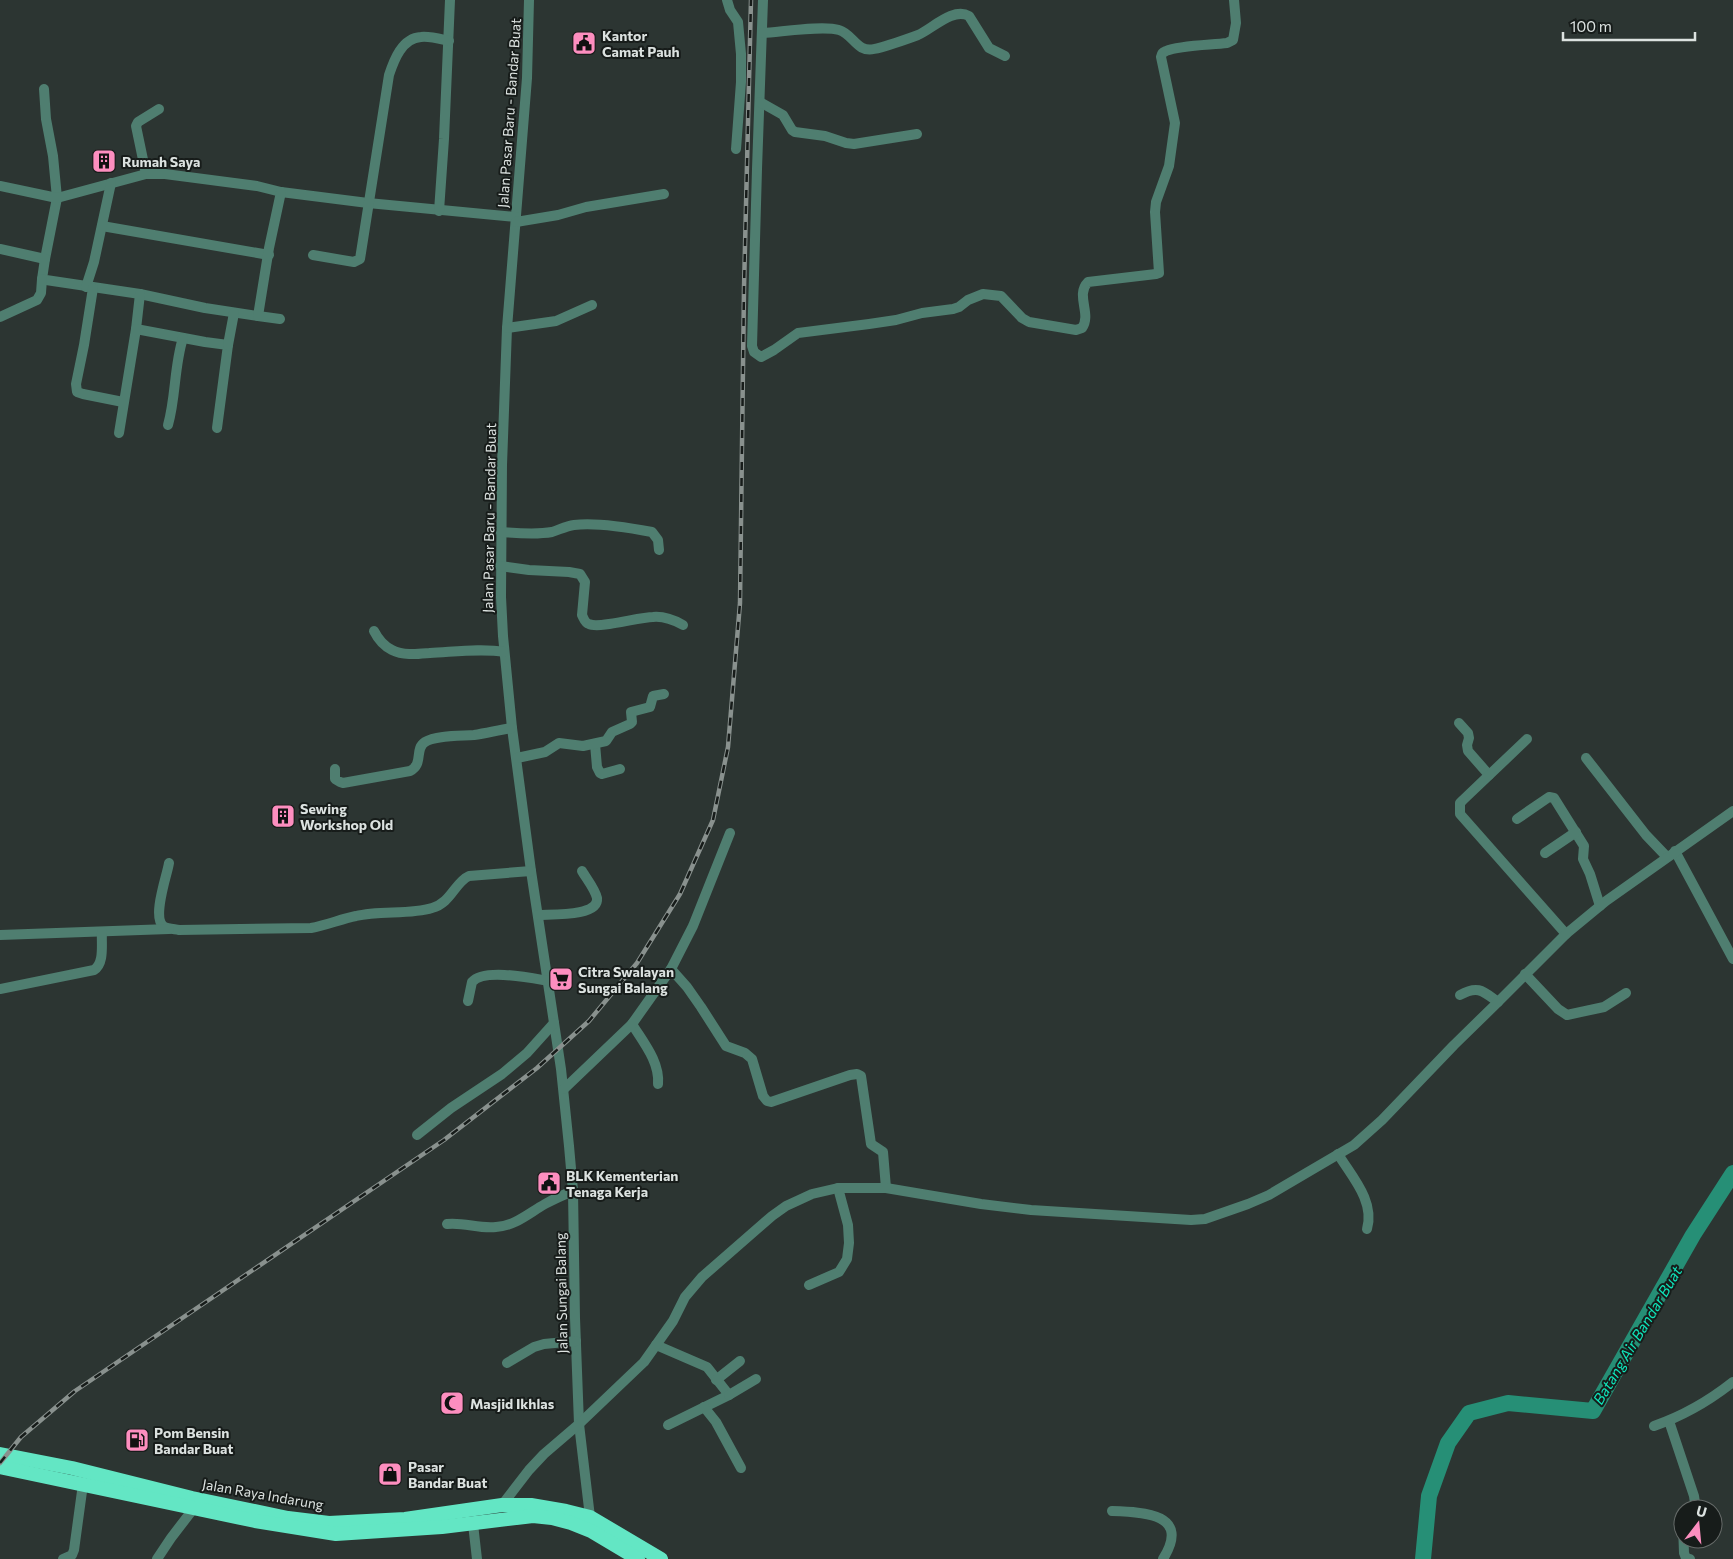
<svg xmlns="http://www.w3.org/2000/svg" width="1733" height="1559" viewBox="0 0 1733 1559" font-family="Commissioner,sans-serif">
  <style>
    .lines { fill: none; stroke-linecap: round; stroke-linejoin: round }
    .river { stroke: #268f76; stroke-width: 16 }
    .minor { stroke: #4f7e70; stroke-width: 10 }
    .highway { stroke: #63e6c4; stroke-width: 14 }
    .rail-casing { stroke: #89918e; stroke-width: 4.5 }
    .rail { stroke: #171c1a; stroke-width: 2.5; stroke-dasharray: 8; stroke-linecap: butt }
    .labels { text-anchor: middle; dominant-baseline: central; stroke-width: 4; stroke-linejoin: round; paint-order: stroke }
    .poi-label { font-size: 14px; font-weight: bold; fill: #dce2e0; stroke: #171c1a; text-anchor: start }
    .street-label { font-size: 14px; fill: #dce2e0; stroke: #171c1a }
    .water-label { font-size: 15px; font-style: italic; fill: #0fe5bb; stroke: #171c1a }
  </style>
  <rect width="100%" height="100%" fill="#2c3532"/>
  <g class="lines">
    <path class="river" d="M1423,1559L1429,1496L1448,1443L1469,1413L1508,1403L1593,1411L1693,1235L1733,1173"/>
    <g class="minor">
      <path d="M529,0L527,78L507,328L502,465L501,597L503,636L512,728L531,871L561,1069L569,1146L573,1191L575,1318L579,1424L590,1517"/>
      <path d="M727,0L730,10L738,22L741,54V82L736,149"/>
      <path d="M763,0L757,169L752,346L754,352L761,357L774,350L798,333L869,324L896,320L922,313L953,309L959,307L968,300L983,294L1001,296L1022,318L1029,322L1076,330L1082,328C1092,314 1075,295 1088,282L1156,274L1159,273L1155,212L1156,202L1169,166L1175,123L1161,57C1162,53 1162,53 1166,51C1180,45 1211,45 1227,43L1233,40L1236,23L1234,0"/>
      <path d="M763,33C781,32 823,25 839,30C853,34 857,53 874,49C888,46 904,40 918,35C932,29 953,7 969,16L989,48L1005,56"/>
      <path d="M44,89L46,119L53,156L57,198L45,259"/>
      <path d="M760,102L783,115L792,130L795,132L825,136L846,143L854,144L917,134"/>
      <path d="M146,174L136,126L138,122L159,109"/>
      <path d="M0,186L57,198L146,174H165L257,186L281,192L368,203L516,217"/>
      <path d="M439,211L444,139L450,0"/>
      <path d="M516,222L558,215L586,207L664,194"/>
      <path d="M102,226L269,255"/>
      <path d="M0,249L45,259L42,279L46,280L140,294L205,308L258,316"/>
      <path d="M313,255L354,262L360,259L389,75C394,60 402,38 421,37C430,36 440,39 449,41"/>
      <path d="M86,287L94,262L111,183"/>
      <path d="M93,288L84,345L76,384L77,392L83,394L123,402"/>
      <path d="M140,294L136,329L205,342L228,345L217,428"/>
      <path d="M0,317L37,300L41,293L42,279"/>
      <path d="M280,319L258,316L269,248L281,192"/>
      <path d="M507,328L556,321L592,305"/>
      <path d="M228,345L234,313"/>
      <path d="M168,425C176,397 174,366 183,338"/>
      <path d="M119,433L136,329"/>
      <path d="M501,532C517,533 535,535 552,532C559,530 566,526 574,525C595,522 631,528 652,532L658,540L659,550"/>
      <path d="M500,566L529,570L569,572L580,574L585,582L582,615C584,619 585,623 589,624C599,629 639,617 653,617C664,616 674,620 683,625"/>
      <path d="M374,631C378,639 384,646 392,650C404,656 418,654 430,653C453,652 482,648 504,652"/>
      <path d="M1459,723L1468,733L1469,738L1467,745L1468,751L1489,775"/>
      <path d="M1527,739L1463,800L1460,803V814L1566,934"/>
      <path d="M595,744L597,767L600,773L602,774L620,769"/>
      <path d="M517,758L545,752L559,743L583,746L606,741L612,732L630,724L632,722L631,712L650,707L653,696L664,694"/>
      <path d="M1586,758L1646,835L1667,857"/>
      <path d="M335,769V779L340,782L343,783L410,771C424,764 414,749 425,742C436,735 461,736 474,735C487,733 499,730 512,728"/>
      <path d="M1517,819L1549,797L1554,798L1584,846L1583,859L1590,874L1600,906"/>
      <path d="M1675,851L1733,959"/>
      <path d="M1545,853L1576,832"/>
      <path d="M169,863C167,876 152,916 163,926C167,929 174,929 179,930L311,928C327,925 341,919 356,916C379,910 410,915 432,908C451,903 455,882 469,876L531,871"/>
      <path d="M538,915C551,914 599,917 597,898C595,889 586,878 582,871"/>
      <path d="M0,935L169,929"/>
      <path d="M671,969L687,987L701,1007L726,1046L745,1053L752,1059L763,1096L767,1101L771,1102L850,1075L857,1074L861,1076L871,1144L883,1152L886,1188"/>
      <path d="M1525,974L1558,1009L1567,1015L1604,1007L1626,993"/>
      <path d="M0,989L94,970C105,963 101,943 102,932"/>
      <path d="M1460,995C1478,985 1483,991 1498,1002"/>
      <path d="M468,1001L472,982C484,968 531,978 548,981"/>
      <path d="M632,1024C643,1042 660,1062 658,1084"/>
      <path d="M564,1089L632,1024L671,969L693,926L730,833"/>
      <path d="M417,1135L451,1108L502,1074L527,1053L554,1023"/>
      <path d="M1338,1154C1352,1177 1375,1201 1367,1229"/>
      <path d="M447,1224C464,1222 479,1229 496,1227C515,1226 529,1213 545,1204C554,1199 563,1195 573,1191"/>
      <path d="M809,1285L839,1272L847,1259L849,1243L848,1225L838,1188"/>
      <path d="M656,1345L707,1367L729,1395L668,1425"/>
      <path d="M507,1363L534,1347L544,1344L576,1341"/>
      <path d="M716,1380L740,1361"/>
      <path d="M729,1395L756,1379"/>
      <path d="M704,1407L716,1422L741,1468"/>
      <path d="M1669,1421L1694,1496L1695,1503L1693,1509"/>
      <path d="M1654,1426C1683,1416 1709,1401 1733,1382"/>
      <path d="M502,1505L529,1470L544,1454L579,1424L644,1362L673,1321L685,1297L702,1277L772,1216L786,1206L812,1194L838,1188H886L981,1204L1031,1210L1191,1220L1205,1219L1248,1204L1269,1195L1354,1145L1382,1120L1454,1045L1498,1002L1566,934L1606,901L1733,811"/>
      <path d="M1112,1511C1145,1512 1191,1514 1163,1559"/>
      <path d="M473,1524L477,1559"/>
      <path d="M1683,1525L1684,1553L1686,1558L1690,1559"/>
      <path d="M63,1559L72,1555L74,1550L83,1484"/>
      <path d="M157,1559L171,1538L194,1508"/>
    </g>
    <g class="highway">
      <path d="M0,1454L72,1468L192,1498L288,1518L329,1523L405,1519L502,1505H531L566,1511L590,1517L661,1559"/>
      <path d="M0,1467L255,1521L336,1534L442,1527L533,1516L552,1518L571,1523L591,1531L638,1559"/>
    </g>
    <g class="rail-casing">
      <path id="rail" d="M0,1463L21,1437L75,1391L444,1140L537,1068L589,1021L637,963L680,894L713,820L728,747L740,603L744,288L751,0"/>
    </g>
    <use href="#rail" class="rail"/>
  </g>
  <defs>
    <g id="civic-square" transform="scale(1.25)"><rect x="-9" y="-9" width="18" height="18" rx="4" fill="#fd8ebf" stroke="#171c1a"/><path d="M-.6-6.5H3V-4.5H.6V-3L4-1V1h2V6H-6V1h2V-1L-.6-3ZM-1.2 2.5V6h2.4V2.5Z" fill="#111"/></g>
    <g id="building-square" transform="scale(1.25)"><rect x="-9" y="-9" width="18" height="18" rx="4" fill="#fd8ebf" stroke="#171c1a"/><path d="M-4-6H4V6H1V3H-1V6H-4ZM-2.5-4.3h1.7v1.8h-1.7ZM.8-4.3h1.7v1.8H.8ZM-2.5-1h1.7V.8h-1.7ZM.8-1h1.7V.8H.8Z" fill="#111"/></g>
    <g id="supermarket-square" transform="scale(1.25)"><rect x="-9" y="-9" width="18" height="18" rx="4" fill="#fd8ebf" stroke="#171c1a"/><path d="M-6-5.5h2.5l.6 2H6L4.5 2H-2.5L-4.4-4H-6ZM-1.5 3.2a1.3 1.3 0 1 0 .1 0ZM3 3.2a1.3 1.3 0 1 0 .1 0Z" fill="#111"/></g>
    <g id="mosque-square" transform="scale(1.25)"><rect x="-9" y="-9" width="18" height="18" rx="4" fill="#fd8ebf" stroke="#171c1a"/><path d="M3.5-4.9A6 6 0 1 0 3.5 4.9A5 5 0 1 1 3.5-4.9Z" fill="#111"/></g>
    <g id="fuel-square" transform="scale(1.25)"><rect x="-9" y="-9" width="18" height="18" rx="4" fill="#fd8ebf" stroke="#171c1a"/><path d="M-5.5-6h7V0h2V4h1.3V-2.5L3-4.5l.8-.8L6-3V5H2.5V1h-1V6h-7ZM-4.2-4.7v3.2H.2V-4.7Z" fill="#111"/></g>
    <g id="shop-square" transform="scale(1.25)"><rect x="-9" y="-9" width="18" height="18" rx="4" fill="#fd8ebf" stroke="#171c1a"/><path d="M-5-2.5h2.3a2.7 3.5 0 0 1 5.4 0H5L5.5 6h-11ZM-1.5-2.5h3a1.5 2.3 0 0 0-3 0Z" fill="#111"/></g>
  </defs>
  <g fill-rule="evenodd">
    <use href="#civic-square" x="584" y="43"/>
    <use href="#building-square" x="104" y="161"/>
    <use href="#building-square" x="283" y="816"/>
    <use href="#supermarket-square" x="561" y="979"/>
    <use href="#civic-square" x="549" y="1183"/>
    <use href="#mosque-square" x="452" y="1403"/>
    <use href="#fuel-square" x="137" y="1440"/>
    <use href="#shop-square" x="390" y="1474"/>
  </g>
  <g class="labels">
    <g class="poi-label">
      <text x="602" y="35">Kantor<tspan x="602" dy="16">Camat Pauh</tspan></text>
      <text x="122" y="161">Rumah Saya</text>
      <text x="300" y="808">Sewing<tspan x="300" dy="16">Workshop Old</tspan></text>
      <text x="578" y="971">Citra Swalayan<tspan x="578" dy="16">Sungai Balang</tspan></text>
      <text x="566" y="1175">BLK Kementerian<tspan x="566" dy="16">Tenaga Kerja</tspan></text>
      <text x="470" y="1403">Masjid Ikhlas</text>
      <text x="154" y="1432">Pom Bensin<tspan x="154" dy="16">Bandar Buat</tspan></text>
      <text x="408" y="1466">Pasar<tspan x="408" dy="16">Bandar Buat</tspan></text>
    </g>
    <g class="street-label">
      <text transform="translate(509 113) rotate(-86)">Jalan Pasar Baru - Bandar Buat</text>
      <text transform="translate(489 518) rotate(-89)">Jalan Pasar Baru - Bandar Buat</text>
      <text transform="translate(561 1293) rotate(-91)">Jalan Sungai Balang</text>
      <text transform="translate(263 1494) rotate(10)">Jalan Raya Indarung</text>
    </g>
    <g class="water-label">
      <text transform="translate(1637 1335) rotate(-59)">Batang Air Bandar Buat</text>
    </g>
  </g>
  <g transform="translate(1698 1524) rotate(16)"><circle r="24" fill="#171c1a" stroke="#666b69"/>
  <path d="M0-4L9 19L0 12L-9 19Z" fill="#fd8ebf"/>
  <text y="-8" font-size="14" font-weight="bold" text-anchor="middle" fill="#dce2e0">U</text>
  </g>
  <path d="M1563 32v8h132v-8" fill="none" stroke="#dce2e0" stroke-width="2.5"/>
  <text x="1570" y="32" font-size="15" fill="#dce2e0" stroke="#171c1a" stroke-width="4" paint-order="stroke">100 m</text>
</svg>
